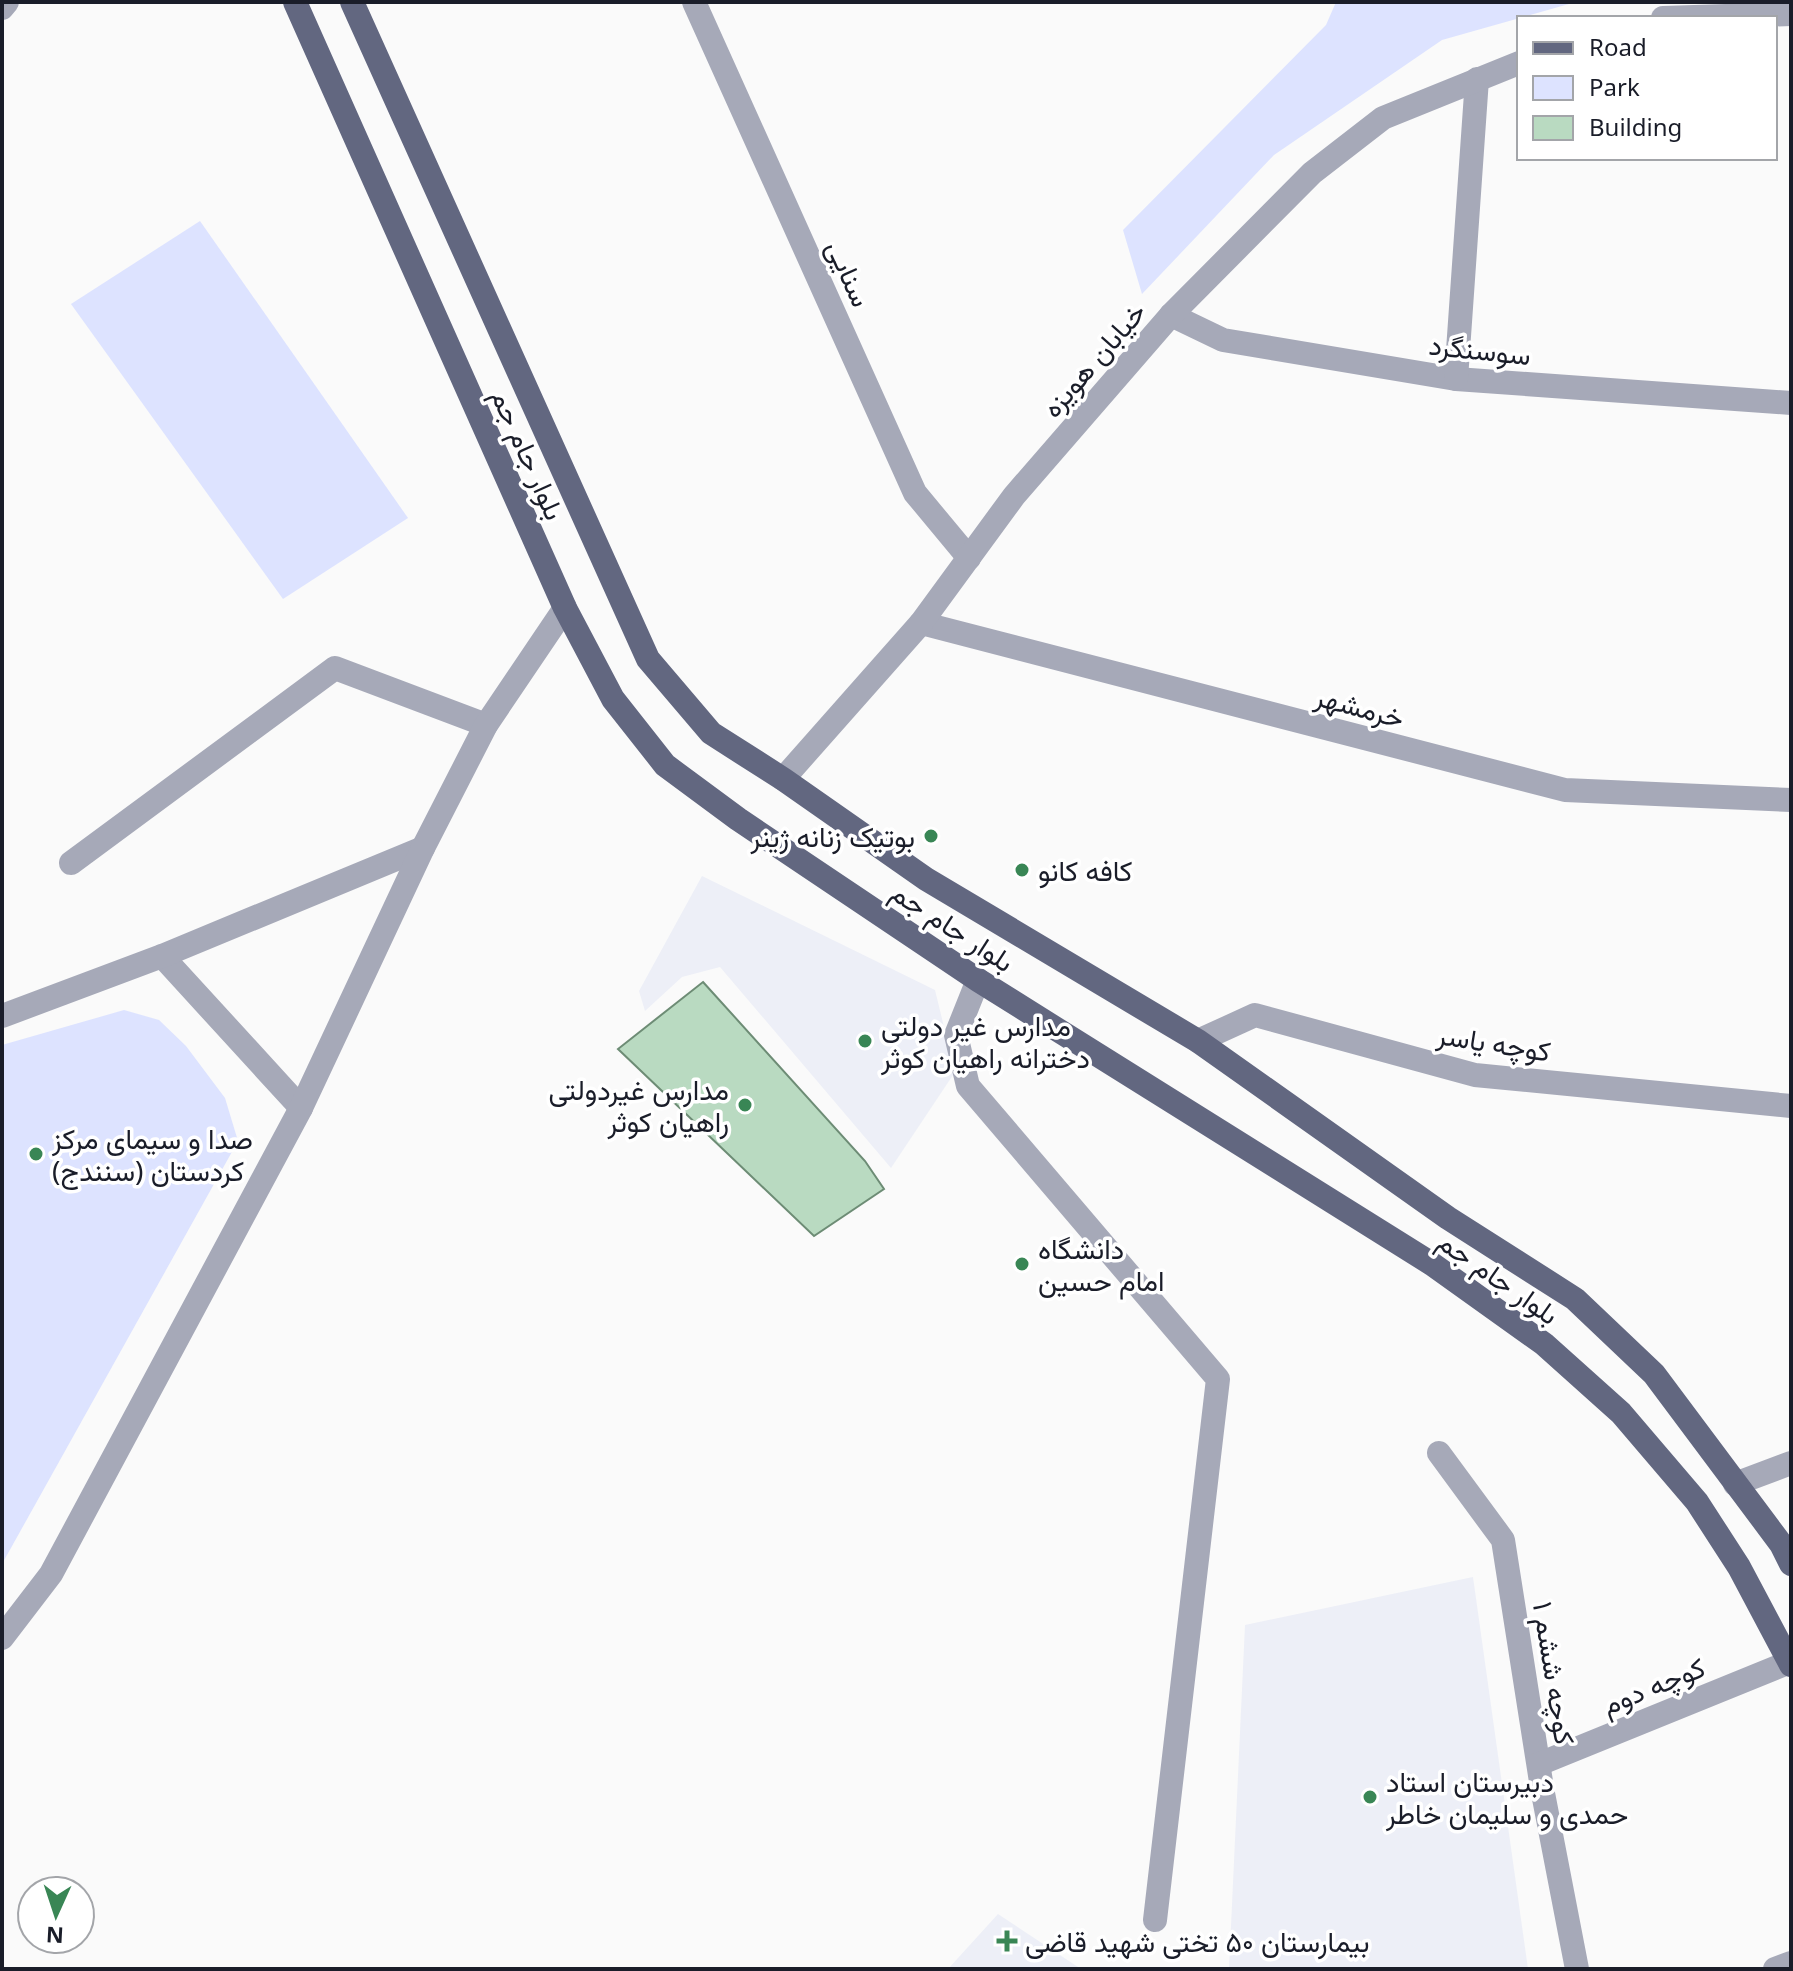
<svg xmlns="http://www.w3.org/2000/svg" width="1793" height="1971" viewBox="0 0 1793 1971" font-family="'Noto Sans',Vazirmatn,sans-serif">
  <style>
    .built { fill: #edeff7 }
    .green { fill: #dde3ff }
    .building { fill: #b9dac1; stroke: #6d8c75; stroke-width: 2 }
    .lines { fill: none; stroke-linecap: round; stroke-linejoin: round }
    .minor { stroke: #a6a9b8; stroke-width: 24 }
    .major { stroke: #626780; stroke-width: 24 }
    .poi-dot { fill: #398655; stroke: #fff; stroke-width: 3 }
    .labels { text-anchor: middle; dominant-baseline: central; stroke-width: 7; stroke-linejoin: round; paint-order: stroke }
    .street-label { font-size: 28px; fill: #1a1d29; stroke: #fff }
    .poi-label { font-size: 28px; fill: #1a1d29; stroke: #fff; text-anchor: start }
  </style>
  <rect width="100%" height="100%" fill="#fafafa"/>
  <g class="built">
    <path d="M702,876L935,990L955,1072L891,1168L720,967L682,977L645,1011L639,991Z"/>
    <path d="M1473,1577L1528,1969H1229L1245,1625Z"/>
    <path d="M998,1914L1081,1969H948Z"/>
  </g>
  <g class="green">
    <path d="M1336,2H1576L1442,40L1274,155L1142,294L1123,230L1326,25Z"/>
    <path d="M200,221L408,518L283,599L71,304Z"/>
    <path d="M124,1010L159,1020L186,1046L225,1098L238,1141L2,1564V1045Z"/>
  </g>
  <path class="building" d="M703,982L865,1161L884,1189L814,1236L618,1049Z"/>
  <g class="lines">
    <g class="minor">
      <path d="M694,2L915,493L969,558"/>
      <path d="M2,8L7,2"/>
      <path d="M1663,18L1791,14"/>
      <path d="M1171,315L1223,340L1456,379L1791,403"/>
      <path d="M1456,379L1477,79"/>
      <path d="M921,623L1565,790L1791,800"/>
      <path d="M783,779L921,623L1014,496L1171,315L1312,173L1383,118L1519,63"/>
      <path d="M71,863L335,668L486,725"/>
      <path d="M162,956L301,1108"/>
      <path d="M978,980L956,1035L968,1086L1218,1379L1155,1920"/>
      <path d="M2,1016L162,956L423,848"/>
      <path d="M1198,1041L1255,1015L1475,1075L1791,1106"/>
      <path d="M1439,1453L1503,1540L1542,1788L1577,1969"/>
      <path d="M1735,1484L1791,1463"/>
      <path d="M2,1638L51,1574L301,1108L423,848L486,725L565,608"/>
      <path d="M1539,1764L1790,1662"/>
      <path d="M1775,1969L1791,1963"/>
    </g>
    <g class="major">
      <path d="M295,2L565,608L613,699L665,765L738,819L978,980L1432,1264L1544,1344L1621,1413L1697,1502L1739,1567L1791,1665"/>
      <path d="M352,2L648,659L711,733L783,779L926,879L1198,1041L1448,1218L1575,1299L1654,1374L1781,1544L1791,1564"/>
    </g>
  </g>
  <g class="poi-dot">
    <circle cx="931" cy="836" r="8"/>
    <circle cx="1022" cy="870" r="8"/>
    <circle cx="865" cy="1041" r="8"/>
    <circle cx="745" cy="1105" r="8"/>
    <circle cx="36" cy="1154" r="8"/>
    <circle cx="1022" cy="1264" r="8"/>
    <circle cx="1370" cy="1797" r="8"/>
    <path d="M1003 1929h8v8h8v8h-8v8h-8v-8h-8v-8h8z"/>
  </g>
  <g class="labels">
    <g class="street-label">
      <text transform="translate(850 273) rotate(66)">سنایی</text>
      <text transform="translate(1480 349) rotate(6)">سوسنگرد</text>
      <text transform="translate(1093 359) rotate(-49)">خیابان هویزه</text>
      <text transform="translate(529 454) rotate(66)">بلوار جام جم</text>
      <text transform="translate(1360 706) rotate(15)">خرمشهر</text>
      <text transform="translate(953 926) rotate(33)">بلوار جام جم</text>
      <text transform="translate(1494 1042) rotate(9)">کوچه یاسر</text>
      <text transform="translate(1499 1277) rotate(35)">بلوار جام جم</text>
      <text transform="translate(1555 1673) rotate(81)">کوچه ششم ۱</text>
      <text transform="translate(1653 1685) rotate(-22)">کوچه دوم</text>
    </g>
    <g class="poi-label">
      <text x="915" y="836" text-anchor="end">بوتیک زنانه ژینر</text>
      <text x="1038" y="870">کافه کانو</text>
      <text x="881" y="1025">مدارس غیر دولتی<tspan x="881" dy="32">دخترانه راهیان کوثر</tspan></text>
      <text x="729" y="1089" text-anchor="end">مدارس غیردولتی<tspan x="729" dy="32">راهیان کوثر</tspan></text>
      <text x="52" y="1138">صدا و سیمای مرکز<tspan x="52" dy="32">کردستان (سنندج)</tspan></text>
      <text x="1038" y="1248">دانشگاه<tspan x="1038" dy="32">امام حسین</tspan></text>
      <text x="1386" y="1781">دبیرستان استاد<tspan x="1386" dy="32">حمدی و سلیمان خاطر</tspan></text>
      <text x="1025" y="1941">بیمارستان ۵۰ تختی شهید قاضی</text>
    </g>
  </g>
  <rect width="1793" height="1971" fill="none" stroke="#1a1d29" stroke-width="8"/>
  <rect x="1517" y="16" width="260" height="144" fill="#ffffff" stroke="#a3a5a9" stroke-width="2"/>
  <rect x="1533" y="42" width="40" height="12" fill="#626780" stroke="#a3a5a9" stroke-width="2"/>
  <text x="1589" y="56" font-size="24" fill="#1a1d29">Road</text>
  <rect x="1533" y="76" width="40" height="24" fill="#dde3ff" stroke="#a3a5a9" stroke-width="2"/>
  <text x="1589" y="96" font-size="24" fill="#1a1d29">Park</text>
  <rect x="1533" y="116" width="40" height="24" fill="#b9dac1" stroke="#a3a5a9" stroke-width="2"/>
  <text x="1589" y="136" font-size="24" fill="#1a1d29">Building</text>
  <g transform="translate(56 1915) rotate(183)"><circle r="38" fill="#ffffff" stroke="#a3a5a9" stroke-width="2"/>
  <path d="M0-6L14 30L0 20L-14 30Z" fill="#398655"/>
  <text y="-12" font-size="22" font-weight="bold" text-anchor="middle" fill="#1a1d29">N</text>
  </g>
</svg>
